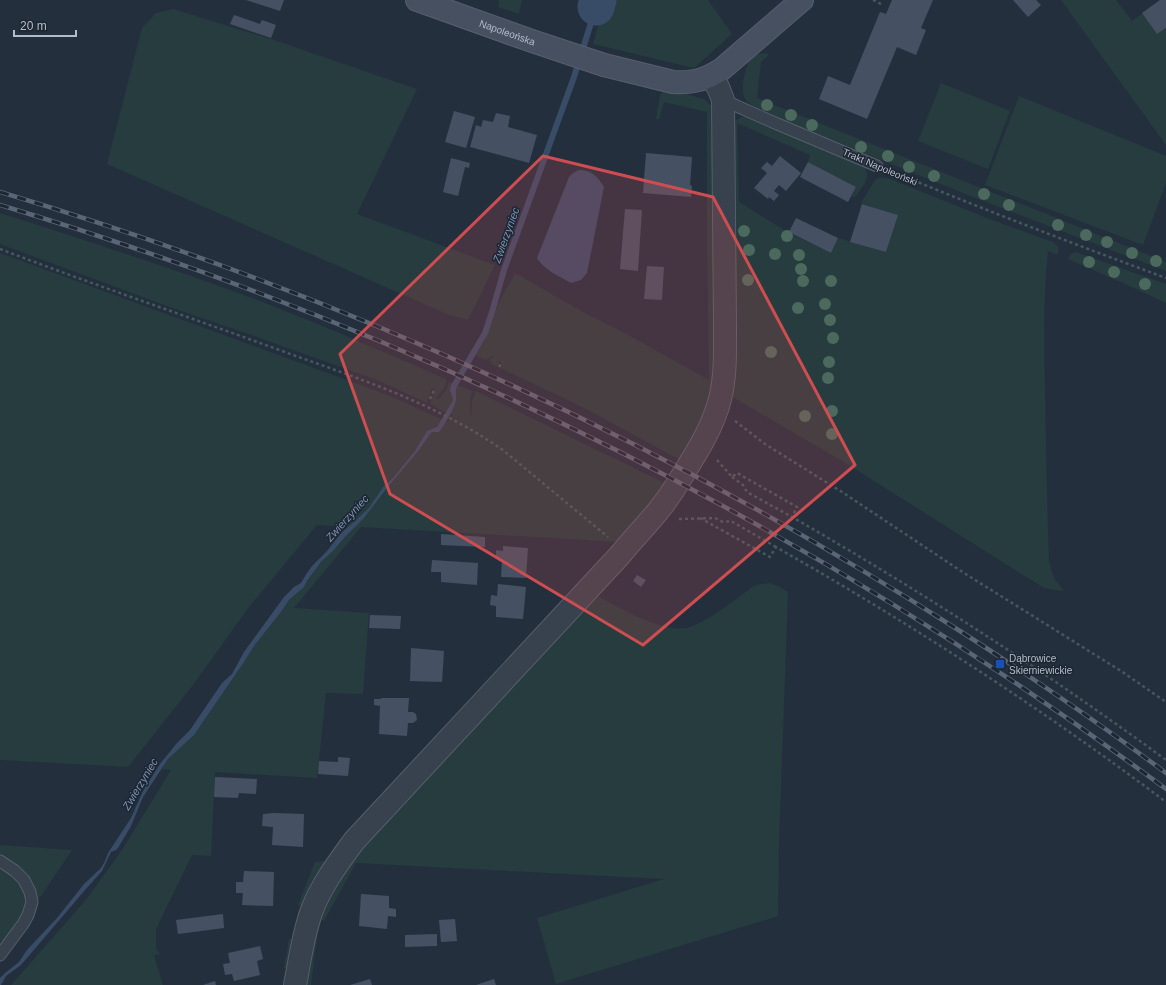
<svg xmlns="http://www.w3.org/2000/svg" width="1166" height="985" viewBox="0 0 1166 985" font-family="Arial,sans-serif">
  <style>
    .green { fill: #263c3f }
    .water { fill: #394c67 }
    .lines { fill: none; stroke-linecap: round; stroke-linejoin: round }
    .stream { stroke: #394c67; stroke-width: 6 }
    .river { stroke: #394c67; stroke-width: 37 }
    .building { fill: #455162 }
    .lane-casing { stroke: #565f6c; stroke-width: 13 }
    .street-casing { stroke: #565f6c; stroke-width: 24 }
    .secondary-casing { stroke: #565f6c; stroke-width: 24 }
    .path { stroke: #44595c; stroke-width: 2.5; stroke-dasharray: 3 3; stroke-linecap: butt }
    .lane { stroke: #38414e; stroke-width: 11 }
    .street { stroke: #38414e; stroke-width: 22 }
    .secondary { stroke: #465061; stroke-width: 22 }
    .rail-casing { stroke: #5a6575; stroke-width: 4.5 }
    .rail { stroke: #1d2633; stroke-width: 3; stroke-dasharray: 9; stroke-linecap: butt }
    .tree { fill: #4b6a5d }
    .marked { fill: #ce4d50; fill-opacity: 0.2; stroke: #ce4d50; stroke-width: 3; stroke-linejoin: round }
    .transit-dot { fill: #1a4fb4; stroke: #1d2633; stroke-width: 1.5 }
    .labels { text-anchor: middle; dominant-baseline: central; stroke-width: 3; stroke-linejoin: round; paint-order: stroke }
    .street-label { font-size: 10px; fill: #b4bcc9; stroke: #1d2633 }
    .poi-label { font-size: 10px; fill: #b4bcc9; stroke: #1d2633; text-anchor: start }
    .water-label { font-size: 11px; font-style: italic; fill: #7c92b1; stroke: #1d2633 }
  </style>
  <rect width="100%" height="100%" fill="#242f3e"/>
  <g class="green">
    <path d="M499,0H522L519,14L498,7Z"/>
    <path d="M606,0H708L732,34L694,68L593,44Z"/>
    <path d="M1061,0H1116L1132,21L1143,13L1157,34L1166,28V145Z"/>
    <path d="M173,9L271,39L417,89L357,214L495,265L468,320L449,315L107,164L142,28L156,13Z"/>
    <path d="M766,53L769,55L761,62L757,98L1166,262V271L968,195L788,122C778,117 753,108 746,100C739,93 745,66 751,58C755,54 760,54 766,53Z"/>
    <path d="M941,83L1010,111L988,169L918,141Z"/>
    <path d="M666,89L704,99L714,108L717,360L708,409L682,461L584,408L500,368L502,361L500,360L497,367L491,364L492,362L488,361L493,357L492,356L486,360L475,356L485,340L499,302L515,273L585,313L625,333L709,380L707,250V112L664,102L659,119H656L660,95Z"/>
    <path d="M1019,96L1166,156V183L1143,245L985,185Z"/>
    <path d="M742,117H746L865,168C872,178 860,190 854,198L852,196L856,187L808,162L810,155L737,123L739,202L789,233L831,253L838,238L886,252L897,215L861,203L875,180C880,175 889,179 895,181L992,220L1053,242C1059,246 1059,248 1058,255L1048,251C1043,297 1044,343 1045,388C1046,446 1047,504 1049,562L1054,578L1064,591L1044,588L847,464L729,395L733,122Z"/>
    <path d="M0,213C100,245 201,277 298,316C348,336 397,358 446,379V380L447,381L444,389L436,398L438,399L446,390L449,382L452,383L450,390L453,399L447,412H444L430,404L435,389L432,388L427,403L377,380L254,336L164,305L0,244Z"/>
    <path d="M1076,252L1166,284V303L1123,283L1068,259L1071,254Z"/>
    <path d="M0,253L388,395L448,422L452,415L450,414L456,400L455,389L457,385L473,391L470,398V416H471L472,400L476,391L667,484L620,542L361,527L294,608L369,613L363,694L326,693L317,778L215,772L211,856L192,855L156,929V948L160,954L154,955L163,985H11L85,901L122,850L171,770L162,769L168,759L175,752L194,735L244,662L254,646L281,612L289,600L304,587L307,581L321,562L333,551L355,527L317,525L249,607L193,685L128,767L0,760Z"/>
    <path d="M770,583L780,587L788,592L779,844L778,916L556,984L537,918L664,879L356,863L324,921L317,918L348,862L596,595C619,607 664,635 690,627C710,620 736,599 754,586L761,584Z"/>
    <path d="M0,845L72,850L41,896L2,941H0Z"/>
    <path d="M324,861H327L306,905H298L315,862Z"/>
    <path d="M317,937L311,985H304L312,938Z"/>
    <path d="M289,939H292L294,941L291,968H284Z"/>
  </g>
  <g class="water">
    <path d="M579,170C592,170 598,177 604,187L587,273L581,280L571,283C559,276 544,270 537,258L569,177L573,173Z"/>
    <path d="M452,383L457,385C454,390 457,394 456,400C454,410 445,424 439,432H432L430,434L419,450L386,489L364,518L346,536L333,551L321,562L307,581L304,587L289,600L281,612L254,646L244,662L194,735L168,759L143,797L131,826L118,848L116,850L111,852L102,871L85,890L21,965L6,976L1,985H0V978L5,973L19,962L27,950L57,918L84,884L101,868L105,861L108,853L131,818L143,791L160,764L177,743L190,730L222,683L232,674L244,652L284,597L294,587L301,583L307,573L312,566L327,551L342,532L355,521L369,508L384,486L393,478L415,451L427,431L437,427L452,402L453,399L450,390Z"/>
  </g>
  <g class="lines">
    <path class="stream" d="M453,390L454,386L485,333L492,312L504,270L574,77L596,7"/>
    <path class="river" d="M596,7L598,0"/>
  </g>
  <g class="building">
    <path d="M246,0H284L280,11Z"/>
    <path d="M892,0H933L921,28L926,30L916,55L897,47L867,119L819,99L828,76L850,85L880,12L886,14Z"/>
    <path d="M1013,0H1036L1041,5L1028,17Z"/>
    <path d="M1160,0H1166V28L1157,34L1142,13Z"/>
    <path d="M234,15L260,24L262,20L276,25L271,38L230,24Z"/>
    <path d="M454,111L475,117L466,148L445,142Z"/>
    <path d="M496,113L510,116L508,127L537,135L529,163L470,147L476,125L481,127L483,120L493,122Z"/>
    <path d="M646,153L692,157L690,185L692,186L691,197L643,193Z"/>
    <path d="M780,156L801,173L786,191L779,185L774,191L779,195L774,201L769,197L768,199L754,188L767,173L761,168L767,162L772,166Z"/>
    <path d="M451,158L470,163L469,168L465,167L458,196L443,192Z"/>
    <path d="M808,162L856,187L848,202L800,177Z"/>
    <path d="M862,204L898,215L886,252L850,242Z"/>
    <path d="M625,209L642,210L638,271L620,269Z"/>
    <path d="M796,218L838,238L831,253L789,232Z"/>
    <path d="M647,266L664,267L662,300L644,299Z"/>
    <path d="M441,534L485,537V547L441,545Z"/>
    <path d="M503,546L528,548L526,578L501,577L502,560L496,559V550L503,551Z"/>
    <path d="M432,560L478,563L477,585L441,582V572H431Z"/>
    <path d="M637,575L646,580L641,587L633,581Z"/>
    <path d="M498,584L526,587L523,619L496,617V606L490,605L491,595L497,596Z"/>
    <path d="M370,615L401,616L400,629L369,628Z"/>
    <path d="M411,648L444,651L442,682L410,681Z"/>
    <path d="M381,698H409L408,712H413L416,714L417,720L413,723H408L407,736L379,734L380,706L374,705V699H381Z"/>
    <path d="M338,757L350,758L348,776L318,774L319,761L338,762Z"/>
    <path d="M215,777L257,779L256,794L239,793L238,798L214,797Z"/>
    <path d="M274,813L304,814L303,847L272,845L273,827L262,826L263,814Z"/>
    <path d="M244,871L274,872L273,906L242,905L243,893H236V882H243Z"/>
    <path d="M361,894L389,896V908L396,909V917L388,916L387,929L359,926Z"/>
    <path d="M223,914L224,928L178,934L176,920Z"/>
    <path d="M455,919L457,941L441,942L439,920Z"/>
    <path d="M437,934V946L405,947V935Z"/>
    <path d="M260,946L263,959L257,961L260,975L234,981L232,974L225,975L223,964L230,963L228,953Z"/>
    <path d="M370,979L372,985H350Z"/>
    <path d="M494,979L496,985H476Z"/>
    <path d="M215,981L216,985H203Z"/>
  </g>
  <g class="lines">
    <g class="lane-casing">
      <g id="lane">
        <path d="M723,100L775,123L877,166"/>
        <path d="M0,861L15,871L24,880L30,892L32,902L28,915L23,924L0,955"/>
      </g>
    </g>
    <g class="street-casing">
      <path id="street" d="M295,985C300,960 303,934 312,910C322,884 338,863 354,841L620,555C632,540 646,526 658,511C667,500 675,488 682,476C697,452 713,427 720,399C726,375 725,350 725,326L723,100L718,87L710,77"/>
    </g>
    <g class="secondary-casing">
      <g id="secondary">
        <path id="s1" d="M417,0L532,41L604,65L673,82C694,83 705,80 722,69L802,0"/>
      </g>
    </g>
    <g class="path">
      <path d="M873,0L881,4"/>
      <path d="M891,171C982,209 1074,244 1166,278"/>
      <path d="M0,249C97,286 195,319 293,355C366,381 441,406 504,451L608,537"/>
      <path d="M499,367L502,361"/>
      <path d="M430,399L434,390"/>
      <path d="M735,421L765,444L842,492L964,573L1121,671L1166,702"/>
      <path d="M717,460L732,477L737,473L797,507L792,517C921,591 1046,672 1166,760"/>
      <path d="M732,477L743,485L747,492L792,517"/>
      <path d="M700,518L770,557L776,547C911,624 1041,708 1166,802"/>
      <path d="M679,519L715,518L723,522L731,521L776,547"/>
    </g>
    <use href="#lane" class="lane"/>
    <use href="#street" class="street"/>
    <use href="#secondary" class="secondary"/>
    <g class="rail-casing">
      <g id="rail">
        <path d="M0,192C340,294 661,439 960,631C1030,676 1099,723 1166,773"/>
        <path d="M0,205C422,332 811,526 1166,789"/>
      </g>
    </g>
    <use href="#rail" class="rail"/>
  </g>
  <g class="tree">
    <circle cx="767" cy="105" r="6"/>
    <circle cx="791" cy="115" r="6"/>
    <circle cx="812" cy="125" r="6"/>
    <circle cx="861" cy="147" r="6"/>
    <circle cx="888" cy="156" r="6"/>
    <circle cx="909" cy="167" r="6"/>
    <circle cx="934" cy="176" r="6"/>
    <circle cx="984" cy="194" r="6"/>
    <circle cx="1009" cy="205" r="6"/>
    <circle cx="1058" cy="225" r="6"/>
    <circle cx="744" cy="231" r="6"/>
    <circle cx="1086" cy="235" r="6"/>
    <circle cx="787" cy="236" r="6"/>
    <circle cx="1107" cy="242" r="6"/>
    <circle cx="749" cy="250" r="6"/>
    <circle cx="1132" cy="253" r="6"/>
    <circle cx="775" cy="254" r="6"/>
    <circle cx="799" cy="255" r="6"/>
    <circle cx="1156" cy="261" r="6"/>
    <circle cx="1089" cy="262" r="6"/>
    <circle cx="801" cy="269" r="6"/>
    <circle cx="1114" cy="272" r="6"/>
    <circle cx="748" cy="280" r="6"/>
    <circle cx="803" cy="281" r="6"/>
    <circle cx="831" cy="281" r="6"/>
    <circle cx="1145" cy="284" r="6"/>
    <circle cx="825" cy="304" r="6"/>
    <circle cx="798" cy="308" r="6"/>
    <circle cx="830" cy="320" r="6"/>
    <circle cx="833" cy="338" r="6"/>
    <circle cx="771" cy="352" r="6"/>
    <circle cx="829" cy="362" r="6"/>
    <circle cx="828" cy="378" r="6"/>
    <circle cx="832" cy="411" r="6"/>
    <circle cx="805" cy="416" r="6"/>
    <circle cx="832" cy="434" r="6"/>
  </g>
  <path class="marked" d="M543,156L713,197L855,465L643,645L390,494L340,354Z"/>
  <rect class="transit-dot" x="995" y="659" width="10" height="10" rx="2"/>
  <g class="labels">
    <g class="street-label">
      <text stroke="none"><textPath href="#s1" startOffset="96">Napoleońska</textPath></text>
      <text transform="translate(880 167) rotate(23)">Trakt Napoleoński</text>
    </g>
    <g class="poi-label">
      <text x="1009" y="658">Dąbrowice<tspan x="1009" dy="12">Skierniewickie</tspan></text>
    </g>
    <g class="water-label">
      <text transform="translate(506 235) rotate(-70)">Zwierzyniec</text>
      <text transform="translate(347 518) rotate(-48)">Zwierzyniec</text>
      <text transform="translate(140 784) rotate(-59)">Zwierzyniec</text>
    </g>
  </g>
  <path d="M14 30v6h62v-6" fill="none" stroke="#b4bcc9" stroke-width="2"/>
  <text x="20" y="30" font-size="12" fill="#b4bcc9" stroke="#1d2633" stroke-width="3" paint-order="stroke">20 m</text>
</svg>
